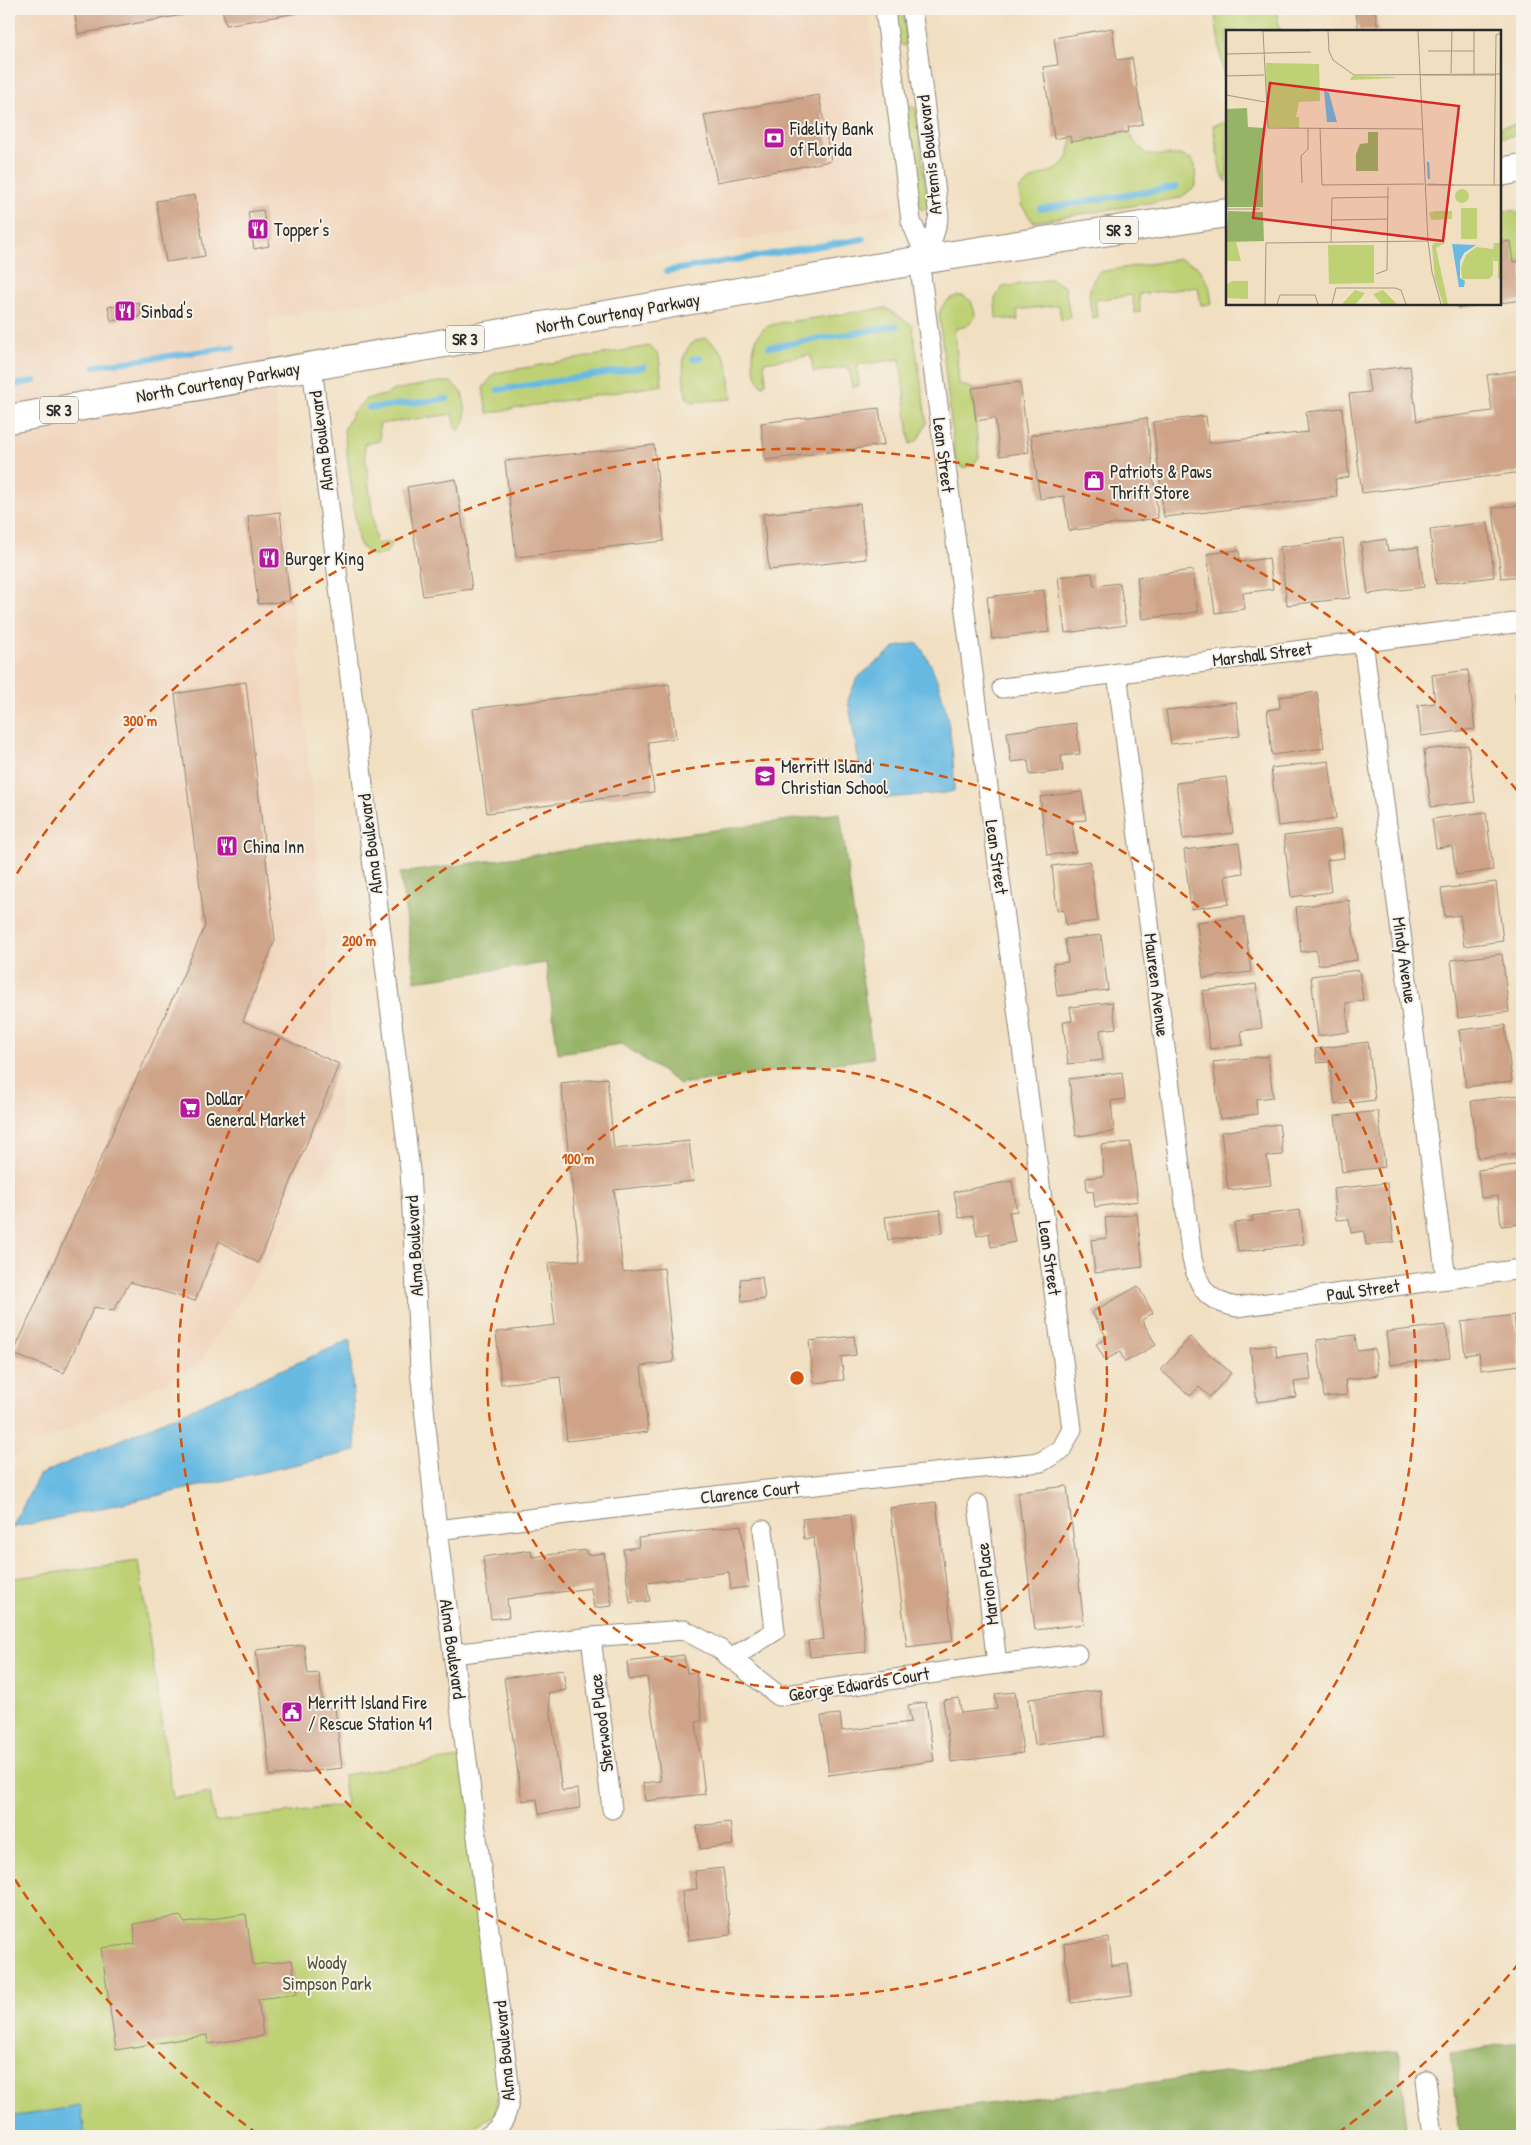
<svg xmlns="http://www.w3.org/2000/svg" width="1531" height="2145" viewBox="0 0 1531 2145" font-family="'Patrick Hand',sans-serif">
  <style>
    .built { fill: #f1d5bd }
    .green { fill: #bed174; stroke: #747e50 }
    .forest { fill: #96b366; stroke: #606f48 }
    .water { fill: #67bae3; stroke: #497287 }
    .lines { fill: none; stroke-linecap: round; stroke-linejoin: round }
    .stream { stroke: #67bae3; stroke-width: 6 }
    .building { fill: #cea387 }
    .street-casing { stroke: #8e8576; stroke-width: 21 }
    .primary-casing { stroke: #8e8576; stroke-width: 30 }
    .street { stroke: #fff; stroke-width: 19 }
    .primary { stroke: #fff; stroke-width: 28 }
    .ring { fill: none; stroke: #d5540f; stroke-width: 2.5; stroke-dasharray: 9 6 }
    .labels { text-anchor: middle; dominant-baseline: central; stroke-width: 4; stroke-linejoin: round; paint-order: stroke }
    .shield { fill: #f7f3e8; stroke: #686764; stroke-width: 1 }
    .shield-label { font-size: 16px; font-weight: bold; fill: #2b2b2b }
    .poi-label { font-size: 18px; fill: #2b2b2b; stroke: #f7f3e8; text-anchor: start }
    .street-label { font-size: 18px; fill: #2b2b2b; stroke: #f7f3e8 }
    .park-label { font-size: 18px; fill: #50543d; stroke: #f7f3e8 }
    .inset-river { fill: none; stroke: #67bae3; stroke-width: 2.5 }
    .inset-road { fill: none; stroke: #a29785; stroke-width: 1 }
    .view { fill: #d62828; fill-opacity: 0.15; stroke: #d62828; stroke-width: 2.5 }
    .inset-edge { fill: none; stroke: #2b2b2b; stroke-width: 2.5 }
    .centre { fill: #d5540f; stroke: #f7f3e8; stroke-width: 2.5 }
    .ring-label { font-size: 15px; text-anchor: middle; font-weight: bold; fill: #d5540f; stroke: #f7f3e8; stroke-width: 4; stroke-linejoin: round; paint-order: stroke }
  </style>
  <rect width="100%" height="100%" fill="#f7f3e8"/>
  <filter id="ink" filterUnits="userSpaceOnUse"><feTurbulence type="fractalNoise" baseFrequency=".02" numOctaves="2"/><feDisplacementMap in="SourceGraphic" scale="10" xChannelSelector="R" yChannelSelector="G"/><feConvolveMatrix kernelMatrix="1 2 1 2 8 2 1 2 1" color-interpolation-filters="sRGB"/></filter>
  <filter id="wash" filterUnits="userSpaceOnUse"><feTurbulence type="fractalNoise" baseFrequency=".0096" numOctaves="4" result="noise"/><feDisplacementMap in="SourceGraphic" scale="20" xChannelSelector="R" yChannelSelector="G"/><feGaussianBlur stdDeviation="1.12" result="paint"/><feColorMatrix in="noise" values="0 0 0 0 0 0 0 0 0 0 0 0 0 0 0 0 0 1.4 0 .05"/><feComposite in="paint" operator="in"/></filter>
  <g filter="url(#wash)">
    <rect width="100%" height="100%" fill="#f1dfc1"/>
    <path class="built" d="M9,9H868L892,215L268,319L344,1143L197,1366L9,1458Z"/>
    <g class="green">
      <path d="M894,9H903L907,43L903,46L897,40Z"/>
      <path d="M1214,9H1276L1280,31H1227V99Z"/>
      <path d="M911,106L916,109L928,205L923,210L919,208L918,200L907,114L908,108Z"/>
      <path d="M1227,122V182L1221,174L1213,125Z"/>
      <path d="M1521,124V131L1515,135L1500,138V127Z"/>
      <path d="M1129,132L1135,143L1148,155H1179L1191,159L1195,165L1196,186L1180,198L1033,222L1021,205L1019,189L1037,176L1055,170L1068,158L1071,142Z"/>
      <path d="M1500,211H1517L1520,220L1522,221V260L1513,262L1510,241L1500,243Z"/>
      <path d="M1179,259L1197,266L1209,285L1212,304L1201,305L1198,287L1139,294L1140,312L1135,313L1132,295L1095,300L1097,317L1092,318C1089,298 1086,288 1099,272Z"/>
      <path d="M1051,279L1065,287L1070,318L1061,320L1059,305L1017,310L1018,320L996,318L995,298L1003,287Z"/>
      <path d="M957,296H963L971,301L976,317L967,326L955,329L959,384L972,388L979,457L973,465L963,468L955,457L939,315C941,305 947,299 957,296Z"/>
      <path d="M886,308L912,325L927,423L917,441L910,444L900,359L857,365L859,386L852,387L849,367L813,372L811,355L764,362L766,383L762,386C750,371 749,340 765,328C769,325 776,324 780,323Z"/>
      <path d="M705,338C732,353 728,371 732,399L693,402L686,397C684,375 675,343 705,338Z"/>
      <path d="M650,346L659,356L662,385L487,413L483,388L495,373Z"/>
      <path d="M438,382H451C454,385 460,390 462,394C466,404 469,425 457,431L453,414L379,424L380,441L364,444L376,544L393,542L385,554C370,557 363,553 358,539L344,430L353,412L366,399L386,395L394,390Z"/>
      <path d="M138,1561L173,1798L210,1793L215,1822L346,1805L343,1775L466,1757L501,2008L498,2092L495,2114L468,2132L431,2136H9V1579Z"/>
    </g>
    <g class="forest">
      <path d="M840,813L873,1058L680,1084L622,1044L558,1053L546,963L415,981L400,873Z"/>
      <path d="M1522,2041V2136H1460L1451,2053Z"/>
      <path d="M1398,2050L1408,2136H743Z"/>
    </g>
    <g class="water">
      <path d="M917,643C945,676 955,748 954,791L945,793L887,798L871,789L861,775L848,700L857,678L896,647Z"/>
      <path d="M350,1340L356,1451L12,1528L39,1475Z"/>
      <path d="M81,2106L85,2136H9V2117Z"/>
    </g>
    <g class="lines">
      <g class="stream">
        <path d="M1040,209L1176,187"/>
        <path d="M667,271L863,239"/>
        <path d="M769,347L897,326"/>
        <path d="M693,359L701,358"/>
        <path d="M95,366L233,347"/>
        <path d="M9,386L34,381"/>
        <path d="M498,390L644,367"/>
        <path d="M369,408L447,399"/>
      </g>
    </g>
    <g id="blocks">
      <g class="building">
        <path d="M74,9H210V10L78,34Z"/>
        <path d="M222,9H316V10L226,25Z"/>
        <path d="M1355,9H1375L1378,31H1359Z"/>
        <path d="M1112,28L1117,60L1132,58L1143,124L1128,127L1129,132L1071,142L1070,136L1054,139L1043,67L1058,65L1054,38Z"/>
        <path d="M819,95L831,161L717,182L704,115Z"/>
        <path d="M195,195L205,256L166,262L156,201Z"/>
        <path d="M263,210L269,246L254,249L248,212Z"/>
        <path d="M1510,241L1513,262L1522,260V300L1500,303V243Z"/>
        <path d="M139,302L141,316L111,321L108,307Z"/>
        <path d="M1457,304H1480V305L1458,308Z"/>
        <path d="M1410,366L1417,421L1492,411L1487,375L1522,370V472L1362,493L1349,394L1370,392L1367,371Z"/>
        <path d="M1020,382L1029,452L1000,456L995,418L976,421L972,388Z"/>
        <path d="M879,408L884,445L765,460L761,423Z"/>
        <path d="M1342,408L1349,477L1335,479L1337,497L1164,517L1153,422L1206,416L1209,443L1308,432L1306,412Z"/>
        <path d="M1147,418L1158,518L1069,531L1064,496L1040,499L1031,435Z"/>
        <path d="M654,445L664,541L516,557L505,461Z"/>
        <path d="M456,479L472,589L423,596L407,487Z"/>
        <path d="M860,504L866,559L769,570L763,514Z"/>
        <path d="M1522,505V576L1501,578L1493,508Z"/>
        <path d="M280,512L290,601L258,604L248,516Z"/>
        <path d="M1488,522L1494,577L1436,584L1430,529Z"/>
        <path d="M1343,539L1350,598L1287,605L1280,547Z"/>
        <path d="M1386,539L1388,551L1418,547L1424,587L1368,594L1361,543Z"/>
        <path d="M1239,550L1240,562L1269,558L1273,589L1243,593L1245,609L1215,613L1207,554Z"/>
        <path d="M1193,570L1198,612L1142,619L1137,577Z"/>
        <path d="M1092,573L1094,586L1120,583L1126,625L1065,633L1058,577Z"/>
        <path d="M1044,590L1049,632L992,639L987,597Z"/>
        <path d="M1468,670L1475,729L1421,736L1418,705L1435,703L1432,675Z"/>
        <path d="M246,682L275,940L243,1021L339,1064L258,1263L219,1241L195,1301L130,1282L113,1311L94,1307L64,1373L13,1354L205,926L175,694Z"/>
        <path d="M669,684L676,738L648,742L654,792L487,813L473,709Z"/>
        <path d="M1317,692L1324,748L1272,755L1267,710L1280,708L1279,697Z"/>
        <path d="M1522,693V725H1519L1515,694Z"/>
        <path d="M1236,702L1240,736L1171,744L1166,710Z"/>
        <path d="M1076,723L1080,754L1061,756L1063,771L1030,775L1028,760L1011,762L1007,732Z"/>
        <path d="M1468,745L1475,802L1431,807L1424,750Z"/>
        <path d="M1329,761L1336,819L1278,826L1271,768Z"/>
        <path d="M1226,777L1233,833L1183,839L1176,783Z"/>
        <path d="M1082,792L1086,820L1072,821L1076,852L1047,855L1040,797Z"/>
        <path d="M1486,812L1493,870L1456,875L1452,846L1436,848L1432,819Z"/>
        <path d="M1341,829L1344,858L1327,860L1331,892L1291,897L1284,836Z"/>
        <path d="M1239,843L1243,873L1225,876L1229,904L1191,909L1184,850Z"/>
        <path d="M1090,861L1098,921L1066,925L1064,910L1057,911L1052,866Z"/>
        <path d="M1496,882L1503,941L1464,946L1460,915L1445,917L1441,889Z"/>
        <path d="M1349,900L1357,960L1318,965L1316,950L1301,952L1296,907Z"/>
        <path d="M1244,917L1251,972L1203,978L1197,922Z"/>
        <path d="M1101,935L1108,990L1057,996L1053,964L1068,962L1065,939Z"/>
        <path d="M1502,954L1509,1012L1458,1018L1451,960Z"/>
        <path d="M1359,970L1363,1000L1346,1003L1349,1032L1318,1036L1311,976Z"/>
        <path d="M1256,984L1262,1028L1241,1031L1243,1045L1210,1049L1202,991Z"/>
        <path d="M1112,1002L1116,1028L1100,1030L1103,1060L1068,1064L1063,1022L1072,1021L1070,1007Z"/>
        <path d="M1505,1025L1512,1081L1466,1087L1459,1030Z"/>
        <path d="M1368,1042L1375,1100L1335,1105L1329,1062L1317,1063L1315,1049Z"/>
        <path d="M1268,1056L1273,1097L1256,1099L1257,1114L1220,1119L1213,1062Z"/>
        <path d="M1122,1072L1125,1099L1111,1101L1114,1132L1076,1136L1069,1079Z"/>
        <path d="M607,1078L614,1149L689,1141L694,1181L614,1190L623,1272L664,1268L674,1362L641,1366L648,1432L567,1441L560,1377L501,1384L496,1332L555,1325L548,1263L580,1260L561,1083Z"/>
        <path d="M1520,1095L1522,1117V1153L1478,1158L1471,1101Z"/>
        <path d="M1378,1111L1385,1167L1342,1172L1335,1116Z"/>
        <path d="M1279,1124L1283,1155L1267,1156L1271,1185L1228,1190L1221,1132Z"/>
        <path d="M1130,1142L1138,1201L1095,1207L1093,1191L1087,1192L1086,1178L1104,1176L1101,1145Z"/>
        <path d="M1522,1164V1224L1501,1226L1498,1196L1481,1198L1478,1170Z"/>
        <path d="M1012,1181L1017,1211L1009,1212L1015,1242L991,1247L989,1233L977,1236L973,1216L959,1218L954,1192Z"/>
        <path d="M1387,1183L1394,1242L1366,1245L1364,1231L1351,1233L1349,1219L1336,1220L1333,1189Z"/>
        <path d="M940,1210L943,1233L888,1240L885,1217Z"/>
        <path d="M1300,1210L1304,1244L1238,1252L1234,1223L1253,1221L1252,1216Z"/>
        <path d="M1137,1214L1143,1267L1095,1273L1091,1240L1107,1238L1105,1218Z"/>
        <path d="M762,1277L765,1299L742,1302L740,1279Z"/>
        <path d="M1138,1286L1153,1313L1142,1320L1156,1345L1125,1362L1120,1352L1105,1360L1096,1344L1107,1338L1092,1312Z"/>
        <path d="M1514,1315L1520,1365L1481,1370L1479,1353L1465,1355L1461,1322Z"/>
        <path d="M1446,1325L1450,1358L1390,1365L1386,1332Z"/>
        <path d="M1355,1335L1357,1351L1375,1349L1378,1375L1345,1380L1347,1395L1324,1397L1317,1340Z"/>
        <path d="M854,1336L856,1355L841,1357L844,1380L814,1383L809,1341Z"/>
        <path d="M1190,1337L1231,1373L1210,1397L1199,1387L1190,1396L1161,1370Z"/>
        <path d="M1275,1345L1277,1357L1308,1353L1311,1380L1294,1382L1296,1397L1257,1402L1250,1348Z"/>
        <path d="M1067,1486L1084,1624L1035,1630L1018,1492Z"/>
        <path d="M936,1502L953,1641L907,1647L890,1508Z"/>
        <path d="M851,1514L866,1652L810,1657L808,1641L824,1639L814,1538L804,1539L802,1519Z"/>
        <path d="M741,1525L749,1587L731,1589L729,1572L647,1583L650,1601L630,1603L623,1549L639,1547L638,1538Z"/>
        <path d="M531,1550L532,1557L586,1550L587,1555L604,1553L612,1606L594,1608L591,1588L507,1599L509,1617L491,1619L483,1557Z"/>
        <path d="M304,1645L308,1674L319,1673L323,1708L335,1707L342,1768L270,1776L256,1650Z"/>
        <path d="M684,1655L687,1673L696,1672L702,1721L696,1722L705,1794L645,1801L643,1783L661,1781L647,1677L629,1680L627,1662Z"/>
        <path d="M563,1670L566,1690L548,1693L562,1791L578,1789L580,1808L539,1814L537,1799L522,1801L504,1678Z"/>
        <path d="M1100,1690L1105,1736L1035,1745L1029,1699Z"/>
        <path d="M1015,1692L1023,1753L951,1762L943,1700L959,1698L961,1713L997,1709L995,1694Z"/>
        <path d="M926,1702L934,1761L829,1775L821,1716L840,1714L842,1731L911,1722L908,1705Z"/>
        <path d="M730,1822L733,1845L700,1849L697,1826Z"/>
        <path d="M723,1868L731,1935L688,1940L682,1891L697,1889L695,1871Z"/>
        <path d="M246,1914L253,1965L292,1960L297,1994L258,1999L263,2036L208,2044L207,2035L116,2050L101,1948L135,1944L134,1924L180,1916L185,1923Z"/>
        <path d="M1109,1938L1112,1966L1128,1964L1132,1995L1071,2003L1064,1944Z"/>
      </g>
    </g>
  </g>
  <g filter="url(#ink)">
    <use href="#blocks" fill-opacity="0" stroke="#8e8576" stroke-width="1"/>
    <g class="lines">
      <g class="street-casing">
        <g id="street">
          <path d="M885,9L911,221L927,259"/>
          <path d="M912,9L939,216L927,259"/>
          <path d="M312,366L410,1170L420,1370L437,1530L510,2091C509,2110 505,2125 488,2136"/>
          <path d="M1363,641L1446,1279"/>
          <path d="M1117,673L1192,1259C1199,1288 1206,1301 1237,1307L1522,1269"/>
          <path d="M1002,688L1522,622"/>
          <path d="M978,1504L997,1664"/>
          <path d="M437,1530L747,1492L1041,1462L1061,1450L1072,1429L919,260"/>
          <path d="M591,1637L612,1809"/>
          <path d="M453,1654L591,1637L684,1630L718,1648L779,1696L997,1664L1077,1654"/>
          <path d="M732,1658L775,1631L763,1530"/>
          <path d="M1426,2080L1433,2136"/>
        </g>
      </g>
      <g class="primary-casing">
        <g id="primary">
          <path d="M1500,172L1522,168"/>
          <path d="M9,419L927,259L1227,213"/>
        </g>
      </g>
      <use href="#street" class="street"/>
      <use href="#primary" class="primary"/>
    </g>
  </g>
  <g class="ring">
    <circle cx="797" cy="1378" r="310"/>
    <circle cx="797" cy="1378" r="619"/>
    <path d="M1519 1963A929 929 0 0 1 1336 2134M258 2134A929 929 0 0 1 9 1870M9 886A929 929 0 0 1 1519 793"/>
  </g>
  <defs>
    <g id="bank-square" transform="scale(1.125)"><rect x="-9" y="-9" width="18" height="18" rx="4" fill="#b5179e" stroke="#f7f3e8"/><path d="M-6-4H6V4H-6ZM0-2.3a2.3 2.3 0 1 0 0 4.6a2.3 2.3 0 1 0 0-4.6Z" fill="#fff"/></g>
    <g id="restaurant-square" transform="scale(1.125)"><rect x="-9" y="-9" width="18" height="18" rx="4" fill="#b5179e" stroke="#f7f3e8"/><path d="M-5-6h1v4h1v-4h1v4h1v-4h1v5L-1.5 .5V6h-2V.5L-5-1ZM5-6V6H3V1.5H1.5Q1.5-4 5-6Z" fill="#fff"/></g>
    <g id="shop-square" transform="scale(1.125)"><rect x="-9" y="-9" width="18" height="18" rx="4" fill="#b5179e" stroke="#f7f3e8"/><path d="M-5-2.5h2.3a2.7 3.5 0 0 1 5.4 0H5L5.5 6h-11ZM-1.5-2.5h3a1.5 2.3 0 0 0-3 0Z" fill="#fff"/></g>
    <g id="school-square" transform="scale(1.125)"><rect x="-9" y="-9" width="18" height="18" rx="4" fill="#b5179e" stroke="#f7f3e8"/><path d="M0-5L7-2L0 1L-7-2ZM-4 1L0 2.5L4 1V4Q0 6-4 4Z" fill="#fff"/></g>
    <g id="supermarket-square" transform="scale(1.125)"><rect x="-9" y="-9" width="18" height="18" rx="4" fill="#b5179e" stroke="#f7f3e8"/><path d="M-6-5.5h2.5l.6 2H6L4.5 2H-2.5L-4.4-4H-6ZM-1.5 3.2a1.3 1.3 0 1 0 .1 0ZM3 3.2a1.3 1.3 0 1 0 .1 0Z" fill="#fff"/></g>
    <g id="civic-square" transform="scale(1.125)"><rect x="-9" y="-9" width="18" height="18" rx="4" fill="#b5179e" stroke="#f7f3e8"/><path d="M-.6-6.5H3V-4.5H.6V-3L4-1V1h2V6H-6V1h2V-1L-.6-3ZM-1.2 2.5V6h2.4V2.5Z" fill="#fff"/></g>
  </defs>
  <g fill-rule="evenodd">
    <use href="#bank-square" x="774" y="138"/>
    <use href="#restaurant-square" x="258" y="229"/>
    <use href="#restaurant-square" x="125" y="311"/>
    <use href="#shop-square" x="1094" y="481"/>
    <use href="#restaurant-square" x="269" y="558"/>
    <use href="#school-square" x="765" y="776"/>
    <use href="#restaurant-square" x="227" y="846"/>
    <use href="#supermarket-square" x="190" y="1108"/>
    <use href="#civic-square" x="292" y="1712"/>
  </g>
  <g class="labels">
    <g class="shield">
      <rect x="1100" y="216.5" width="38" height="27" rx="4"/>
      <rect x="446" y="325.5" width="38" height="27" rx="4"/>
      <rect x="40" y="396.5" width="38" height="27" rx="4"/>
    </g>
    <g class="shield-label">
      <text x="1119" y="230">SR 3</text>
      <text x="465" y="339">SR 3</text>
      <text x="59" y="410">SR 3</text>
    </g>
    <g class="poi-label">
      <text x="790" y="128">Fidelity Bank<tspan x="790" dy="21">of Florida</tspan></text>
      <text x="274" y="229">Topper's</text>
      <text x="141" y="311">Sinbad's</text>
      <text x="1110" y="471">Patriots &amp; Paws<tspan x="1110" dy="21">Thrift Store</tspan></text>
      <text x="285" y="558">Burger King</text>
      <text x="781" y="766">Merritt Island<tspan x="781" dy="21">Christian School</tspan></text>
      <text x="243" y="846">China Inn</text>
      <text x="206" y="1098">Dollar<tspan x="206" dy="21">General Market</tspan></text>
      <text x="308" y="1702">Merritt Island Fire<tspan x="308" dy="21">/ Rescue Station 41</tspan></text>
    </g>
    <g class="street-label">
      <text transform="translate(929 155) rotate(-96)">Artemis Boulevard</text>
      <text transform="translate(618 313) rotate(-10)">North Courtenay Parkway</text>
      <text transform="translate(218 382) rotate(-10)">North Courtenay Parkway</text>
      <text transform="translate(321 441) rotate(-97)">Alma Boulevard</text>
      <text transform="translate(944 455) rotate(83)">Lean Street</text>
      <text transform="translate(1262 654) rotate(-7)">Marshall Street</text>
      <text transform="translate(370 844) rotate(-97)">Alma Boulevard</text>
      <text transform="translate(997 857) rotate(82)">Lean Street</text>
      <text transform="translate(1405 960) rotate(82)">Mindy Avenue</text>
      <text transform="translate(1157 985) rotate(83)">Maureen Avenue</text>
      <text transform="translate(414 1246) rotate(-93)">Alma Boulevard</text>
      <text transform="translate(1050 1258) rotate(82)">Lean Street</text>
      <text transform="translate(1363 1290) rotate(-8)">Paul Street</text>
      <text transform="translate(750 1492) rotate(-6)">Clarence Court</text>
      <text transform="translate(987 1584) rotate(-97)">Marion Place</text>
      <text transform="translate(453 1649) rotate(82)">Alma Boulevard</text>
      <text transform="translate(859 1684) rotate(-9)">George Edwards Court</text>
      <text transform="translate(601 1723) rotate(-97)">Sherwood Place</text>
      <text transform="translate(504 2051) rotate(-95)">Alma Boulevard</text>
    </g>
    <g class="park-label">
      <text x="327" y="1962">Woody<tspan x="327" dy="21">Simpson Park</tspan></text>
    </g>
  </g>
  <g transform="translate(1226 30)">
    <rect width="275" height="275" fill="#f1dfc1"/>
    <path d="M40,33L93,34L94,71L73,72L70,87H73V98L41,97ZM126,46L169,47L170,48L124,50ZM229 166a7 7 0 1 1 14 0a7 7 0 1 1-14 0ZM235,178H251V209H235ZM209,181H226V189L205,190L203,183ZM0,212H10L15,231H0ZM208,213H219L210,218L222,274H217L209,249L206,216ZM268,213H275V251L272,248V231H268L267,227V245L263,249H236L235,237L240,225L250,217L267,219ZM102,215H148V253L103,254ZM6,251H22V269L0,268V255ZM129,260L139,263L130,274H116ZM157,260L171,274H155L147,264Z" fill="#bed174"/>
    <path d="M21,78L22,97L37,98V177H0V79ZM142,102H152V141H130V124L134,114L142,113ZM2,181L37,182L38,211L0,212Z" fill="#96b366"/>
    <path d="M98,60L103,63L111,92H101ZM226,214L250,215L238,223L234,231V248L239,251L238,257H233Z" fill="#67bae3"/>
    <path class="inset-river" d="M202,132L203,149"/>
    <path class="inset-road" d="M36,1H85M37,1L42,98L197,99M102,1L103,21L107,30L128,45L275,44M192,1L202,211L206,242L215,274M248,1V44M202,21H248M0,24L85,22M225,43L226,1M196,45H270M0,46L38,45M0,65L39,72M94,98L96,155L198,154M76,153L75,126L82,119V98M202,154L228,155M200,155H275M268,155L270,5L275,3M0,179H34M105,190L162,189M105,212L106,168L162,167M150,244L161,240L162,157M39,274L40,213L202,211M51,274L54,265H89L92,274M106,274L110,258H169L175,260L180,274"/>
    <path class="view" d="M44,53L233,76L217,211L27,188Z"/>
    <rect width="275" height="275" class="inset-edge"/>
  </g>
  <circle cx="797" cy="1378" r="8" class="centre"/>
  <g class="ring-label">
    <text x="140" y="726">300 m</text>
    <text x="359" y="946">200 m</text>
    <text x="578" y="1164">100 m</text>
  </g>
  <rect width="1531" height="2145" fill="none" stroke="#f7f3e8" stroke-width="30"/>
</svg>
